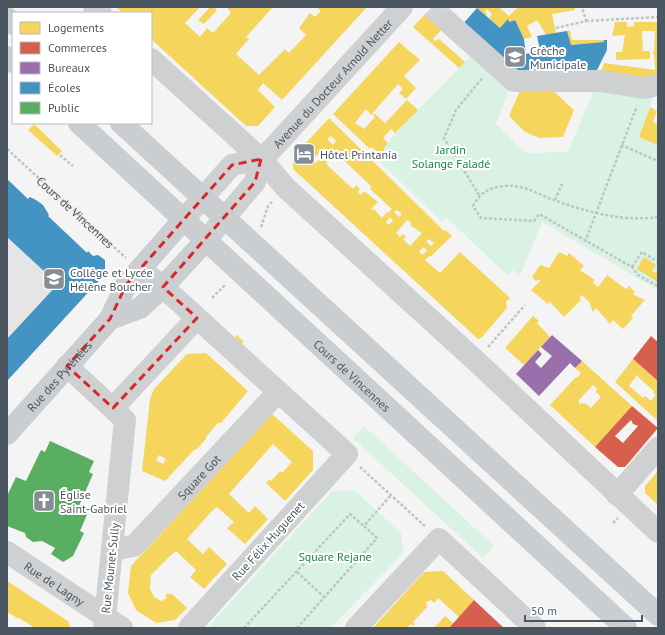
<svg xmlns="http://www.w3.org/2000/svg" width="665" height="635" viewBox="0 0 665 635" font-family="'PT Sans',sans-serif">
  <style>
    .education { fill: #e6e5e6 }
    .green { fill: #d9f2e3 }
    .homes { fill: #f6d55c; fill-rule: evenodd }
    .shops { fill: #d6604d; fill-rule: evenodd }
    .offices { fill: #9970ab }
    .schools { fill: #4393c3 }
    .public { fill: #5aae61 }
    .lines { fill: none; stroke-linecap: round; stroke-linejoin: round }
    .minor-tunnel { stroke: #d2d4d7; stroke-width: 22; stroke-dasharray: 22 11; stroke-linecap: butt }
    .path { stroke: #bcc7c4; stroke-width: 2.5; stroke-dasharray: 3 2; stroke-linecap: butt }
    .minor { stroke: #ced0d2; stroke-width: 22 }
    .major { stroke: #caced1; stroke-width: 22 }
    .marked { fill: none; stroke: #d62828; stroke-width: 3; stroke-dasharray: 8 5; stroke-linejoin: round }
    .labels { text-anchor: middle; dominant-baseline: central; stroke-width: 4; stroke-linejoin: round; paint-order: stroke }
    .poi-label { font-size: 12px; fill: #4a5661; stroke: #fff; text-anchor: start }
    .street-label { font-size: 12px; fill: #4a5661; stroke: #fff }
    .park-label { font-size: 12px; fill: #17864f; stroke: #fff }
  </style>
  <rect width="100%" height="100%" fill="#f4f4f4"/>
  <path class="education" d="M7,179L28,199L30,197L36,200L43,205L49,215L48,217L87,252L88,251L93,256L98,255L105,260V274L7,381Z"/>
  <g class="green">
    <path d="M473,54L510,88L496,124L526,153L568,152L595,87L653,97L639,137L658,145V290L542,222L520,276L513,270L507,275L447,218L442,222L379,161L384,156V148L395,133Z"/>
    <path d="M364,426L494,546L483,558L353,438Z"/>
    <path d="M354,490L401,533L403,553L331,628H207L332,491Z"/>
  </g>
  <g class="homes">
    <path d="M116,7H200L185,23L200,37L207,28L213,33L231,13L227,7H273L246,37L249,39L236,54L259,75L285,49L289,53L306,35L299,28L310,13L315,17L321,11L316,7H367L282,100L263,83L258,90L275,107L258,126H246L151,39V13H123Z"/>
    <path d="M210,7H214L217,10L204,24L198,20Z"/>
    <path d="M476,7H499L509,16L518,7H575V10L552,14L556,33L546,35L537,20L527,26L532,37L524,39L515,20L509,22L508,19L500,28L489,18L492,14L487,9L485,11L487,14L486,16Z"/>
    <path d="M426,13L443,28L433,39L435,41L439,39L465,62L459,68L413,27Z"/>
    <path d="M615,22H627V27L634,26V22H658V75L651,82L600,74L604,63L655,70L654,54H653V51L654,52L655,31H642L643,51H650V59L616,60V52H622L625,35L612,36Z"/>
    <path d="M570,30L572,40H604V42L571,45L567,31Z"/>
    <path d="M399,42L420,60L404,76L416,88L406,99L399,93L403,89L398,84L371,115L366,109L355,123L364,129L375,117L373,115L374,113L385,123L407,100L418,110L395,133L391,129L383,138L388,143L384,148V156L381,160L373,152L375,151L371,147L370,149L333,114Z"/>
    <path d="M521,88H550L574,110L563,137L539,138L525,132L509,116Z"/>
    <path d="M650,107L657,111L653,122L658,124V145L639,137Z"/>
    <path d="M329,118L444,231L445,230L452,236L430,257L429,256L425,260L440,273L460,252L510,298L506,302L507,308L481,338L478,339L293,169V157ZM331,136L336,141L333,145L327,139ZM324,148L327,151L324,154L327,156L333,150L372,187L370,189L392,209L388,213L387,212L382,218L374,209L373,210L371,209L378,202L364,191L361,195L358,192L360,189L356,185L353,189L328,166L326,163L328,161L322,156L316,163L312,160ZM397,210L402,214L399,217L394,212ZM390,217L393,220L389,225L386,222ZM407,220L411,223V226L422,233L410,246L403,239L406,237L403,234L400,237L396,233ZM429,239L434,243L431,246L426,241ZM423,247L427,250L423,255L419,252Z"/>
    <path d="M34,124L62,151L57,156L28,130Z"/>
    <path d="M559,252L567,256L569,253L584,266L580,270L595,280L593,282L598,287L607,275L626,289L629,286L635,292L633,294L636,296L645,300L631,316L633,318L623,329L613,320L610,324L596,308L593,312L589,302L582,295L579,297L581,300L564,317L550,302L548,304L531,290L540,281L539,279L536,281L532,277L540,265L549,268Z"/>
    <path d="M644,257L656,265L652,271L655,273L658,269V282L637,269Z"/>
    <path d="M533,316L539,321L537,323L550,337L524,365L505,348Z"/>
    <path d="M237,335L244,342L239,346L232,340Z"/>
    <path d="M206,353L248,391L221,423H218L206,437V439L197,449H195L165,481L142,471L150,399L154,389L187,354ZM159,455L166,459L163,464L156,460Z"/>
    <path d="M633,359L658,381V421L615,382ZM638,374V377L654,391L653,393L656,395L651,401L645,396L643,398L629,386Z"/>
    <path d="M582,361L632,406L595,447L550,405L576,377H578L581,373L575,368ZM593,385L597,388L596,392L601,397L591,408L585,403L579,404V400Z"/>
    <path d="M272,414L313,451V470L285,501L266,483L270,479L271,481L280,471L282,473L292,462L273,444L229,494L249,513L255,506L268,519L245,544L227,528L234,522L217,507L211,512L187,539L203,554L209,547L227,564L204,589L190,577L196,570L176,551L170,556L151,575L150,589L154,597L161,601L167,598L165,596L168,593L170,595L171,593L187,608L175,620L156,623L136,610L128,593L131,566Z"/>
    <path d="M658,471V505L645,493V486Z"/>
    <path d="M443,571L474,600L459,617L438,598L434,603L431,600L426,602L427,607L413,622L415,624L413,626L411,624L407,628H373L424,572Z"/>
    <path d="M7,581L68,621L71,628H32V626L19,618V619L7,612Z"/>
    <path d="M445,616L453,623L449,628H434Z"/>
  </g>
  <g class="shops">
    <path d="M651,336L658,342V381L633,359Z"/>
    <path d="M632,406L658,428L625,467H618L595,447ZM631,420L633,424L638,426L623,443L615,436Z"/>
    <path d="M474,600L476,602L504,628H449Z"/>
  </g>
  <path class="offices" d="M552,335L582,361L575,368L570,363L539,396L516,374L538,350L542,354L535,362L541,368L552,356L541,347Z"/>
  <g class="schools">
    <path d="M477,8L500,28L508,19L509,22L515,20L524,39L526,54L540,50L537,36L567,31L571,45L604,42V40H607V50L595,74H515L462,25Z"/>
    <path d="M7,179L28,199L30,197L36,200L43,205L49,215L48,216L87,253L88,251L93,256L98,255L105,260V274L7,381V339L58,284L7,237Z"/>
  </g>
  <path class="public" d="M50,441L94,461L89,472L93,474L79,506L89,510L80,531L84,533L73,556L63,562L51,554L55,548L42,541L33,542L26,537L25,533L7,526V496L16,477L26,481L41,450L45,452Z"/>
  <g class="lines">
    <path class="minor-tunnel" d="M432,7L449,23"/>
    <g class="path">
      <path d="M586,21L658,17"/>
      <path d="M556,28L586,21L582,7"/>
      <path d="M621,145L658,161"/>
      <path id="s1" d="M7,149L126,258"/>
      <path d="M60,155L73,166"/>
      <path d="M479,195L444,138L456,110L483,77"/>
      <path d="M555,200L562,184"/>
      <path d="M658,217C624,222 586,212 554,200C538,194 522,184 504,186C488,188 480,193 473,206L481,218L534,221L539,214L632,267L638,275L658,286"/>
      <path d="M261,227L268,206L273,201"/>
      <path d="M585,242L637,106"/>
      <path d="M632,267L642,252L658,262"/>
      <path d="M212,298L226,284"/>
      <path d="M488,347L525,305"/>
      <path d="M360,467L426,527"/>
      <path d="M613,523L618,518"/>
      <path d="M297,572L324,597"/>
      <path d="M244,628L350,514L364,526"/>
      <path d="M297,628L377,538L364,526L391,495"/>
    </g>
    <g class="minor">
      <path d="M94,7L101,13"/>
      <path d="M449,23L514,81H601L644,88L658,85"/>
      <path d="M151,59L261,159L286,188L476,361L658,532"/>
      <path id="s2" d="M184,219L232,165L261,159L272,149L402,7"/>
      <path d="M206,240L255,182L261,159"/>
      <path d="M140,269L163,287L347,454L189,628"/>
      <path d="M67,366L125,420L104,628"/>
      <path d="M113,408L197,318"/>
      <path d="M617,495L658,448"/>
      <path id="s3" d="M112,550L134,546L278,392"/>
      <path id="s4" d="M7,552L122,628"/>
      <path d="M356,628L439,539L535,628"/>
    </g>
    <g class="major">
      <path d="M7,18L13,24"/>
      <path d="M7,57L13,62"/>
      <path id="s5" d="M79,123L626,628"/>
      <path d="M121,123L658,615"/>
      <path d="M110,319L140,308L163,287L206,240"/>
      <path id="s6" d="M7,434L110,319L126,285L184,219"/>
    </g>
  </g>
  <path class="marked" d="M261,159L255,182L163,287L197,318L113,408L67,366L110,319L126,285L232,165Z"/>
  <defs>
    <g id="school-square" transform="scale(1.15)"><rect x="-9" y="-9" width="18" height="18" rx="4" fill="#868d94" stroke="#fff"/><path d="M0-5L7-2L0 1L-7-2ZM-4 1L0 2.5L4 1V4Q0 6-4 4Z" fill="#fff"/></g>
    <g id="hotel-square" transform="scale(1.15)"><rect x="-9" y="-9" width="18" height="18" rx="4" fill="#868d94" stroke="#fff"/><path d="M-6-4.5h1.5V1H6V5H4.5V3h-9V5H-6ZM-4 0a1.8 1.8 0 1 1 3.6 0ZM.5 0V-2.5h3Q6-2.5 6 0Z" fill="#fff"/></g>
    <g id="church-square" transform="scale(1.15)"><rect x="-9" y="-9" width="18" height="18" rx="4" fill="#868d94" stroke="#fff"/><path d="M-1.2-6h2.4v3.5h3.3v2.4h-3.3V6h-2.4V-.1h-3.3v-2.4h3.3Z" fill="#fff"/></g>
  </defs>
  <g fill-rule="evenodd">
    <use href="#school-square" x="515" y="57"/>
    <use href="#hotel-square" x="304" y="154"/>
    <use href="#school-square" x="54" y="279"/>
    <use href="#church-square" x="44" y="501"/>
  </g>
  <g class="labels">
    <g class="poi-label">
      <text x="530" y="50">Crèche<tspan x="530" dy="14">Municipale</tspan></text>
      <text x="320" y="154">Hôtel Printania</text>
      <text x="70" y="272">Collège et Lycée<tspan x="70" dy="14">Hélène Boucher</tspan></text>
      <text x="60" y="494">Église<tspan x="60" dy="14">Saint-Gabriel</tspan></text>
    </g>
    <g class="street-label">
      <text stroke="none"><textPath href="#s2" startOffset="206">Avenue du Docteur Arnold Netter</textPath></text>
      <text stroke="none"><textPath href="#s1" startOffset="93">Cours de Vincennes</textPath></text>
      <text stroke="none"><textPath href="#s5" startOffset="372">Cours de Vincennes</textPath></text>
      <text stroke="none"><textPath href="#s6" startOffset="78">Rue des Pyrénées</textPath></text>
      <text stroke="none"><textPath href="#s3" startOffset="117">Square Got</textPath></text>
      <text transform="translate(268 541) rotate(-48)">Rue Félix Huguenet</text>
      <text transform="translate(110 568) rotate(-84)">Rue Mounet-Sully</text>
      <text stroke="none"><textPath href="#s4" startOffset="57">Rue de Lagny</textPath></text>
    </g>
    <g class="park-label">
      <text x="451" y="149">Jardin<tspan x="451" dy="14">Solange Faladé</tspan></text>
      <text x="335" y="556">Square Rejane</text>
    </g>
  </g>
  <rect width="665" height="635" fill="none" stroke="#4a5661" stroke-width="16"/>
  <rect x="12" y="12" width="140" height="112" fill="#ffffff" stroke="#b7bbc0"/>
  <rect x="20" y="22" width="20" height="12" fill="#f6d55c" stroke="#b7bbc0"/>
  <text x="48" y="32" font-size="12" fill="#4a5661">Logements</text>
  <rect x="20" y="42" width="20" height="12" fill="#d6604d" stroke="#b7bbc0"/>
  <text x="48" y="52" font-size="12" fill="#4a5661">Commerces</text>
  <rect x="20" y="62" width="20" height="12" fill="#9970ab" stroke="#b7bbc0"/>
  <text x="48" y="72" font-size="12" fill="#4a5661">Bureaux</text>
  <rect x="20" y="82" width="20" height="12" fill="#4393c3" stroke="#b7bbc0"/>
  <text x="48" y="92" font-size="12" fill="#4a5661">Écoles</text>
  <rect x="20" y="102" width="20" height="12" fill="#5aae61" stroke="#b7bbc0"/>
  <text x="48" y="112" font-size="12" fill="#4a5661">Public</text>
  <path d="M525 615v6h117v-6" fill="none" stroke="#4a5661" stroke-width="2"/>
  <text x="531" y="615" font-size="12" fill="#4a5661" stroke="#ffffff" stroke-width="3" paint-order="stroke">50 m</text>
</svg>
